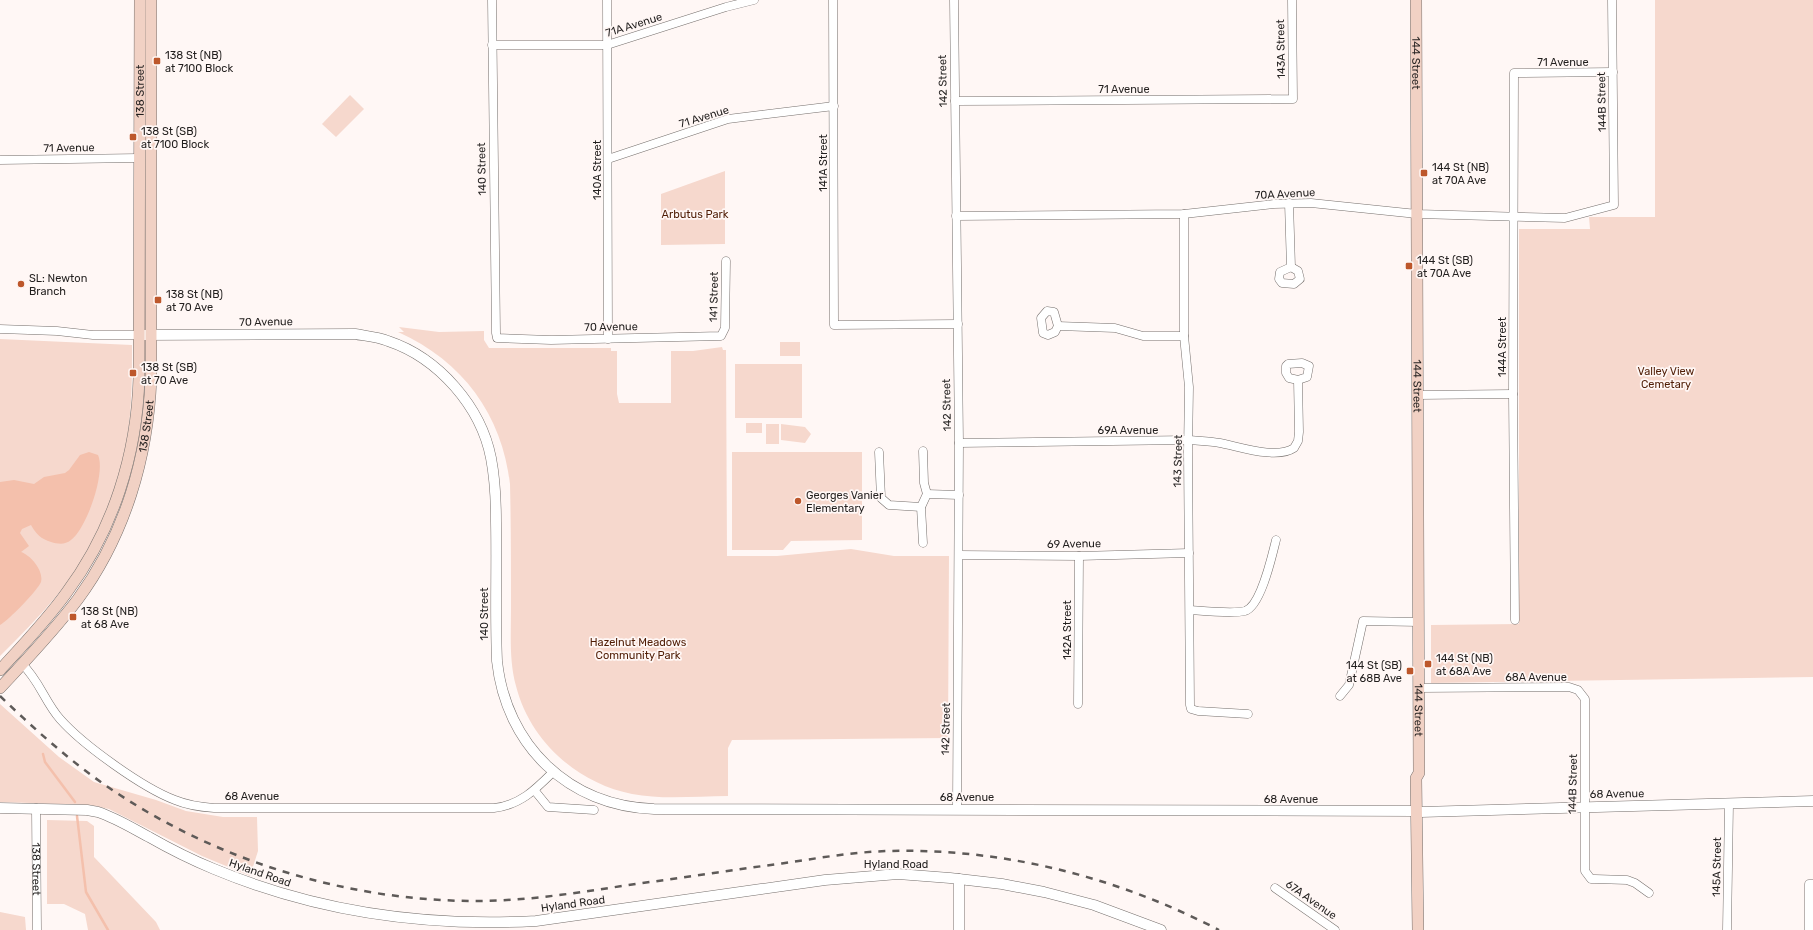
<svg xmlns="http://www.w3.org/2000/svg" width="1813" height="930" viewBox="0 0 1813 930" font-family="Rubik,sans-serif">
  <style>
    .green { fill: #f6d8cd }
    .water { fill: #f4c0ac }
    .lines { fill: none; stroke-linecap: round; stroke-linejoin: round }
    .stream { stroke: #f4c0ac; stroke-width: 2.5 }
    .minor-casing { stroke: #756f6c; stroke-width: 9 }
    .tertiary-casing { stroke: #756f6c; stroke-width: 11 }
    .secondary-casing { stroke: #756f6c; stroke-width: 12 }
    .minor { stroke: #fff; stroke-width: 8 }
    .tertiary { stroke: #fff; stroke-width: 10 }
    .secondary { stroke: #f1d1c4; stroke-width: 11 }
    .rail { stroke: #5e5a58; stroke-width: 2.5; stroke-dasharray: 7 7; stroke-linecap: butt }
    .poi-dot { fill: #bd572b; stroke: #fff7f5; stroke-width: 1.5 }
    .labels { text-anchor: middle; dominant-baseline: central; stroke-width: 3.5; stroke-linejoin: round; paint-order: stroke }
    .street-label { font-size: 11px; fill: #221f1e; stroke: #fff7f5 }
    .poi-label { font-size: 11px; fill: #221f1e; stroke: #fff7f5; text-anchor: start }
    .park-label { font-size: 11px; fill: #4f1c04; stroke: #fff7f5 }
  </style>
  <rect width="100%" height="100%" fill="#fff7f5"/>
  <g class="green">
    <path d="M1655,0H1813V677L1431,683V625L1519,624V229H1590L1589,217H1655Z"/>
    <path d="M350,95L364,109L336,137L322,124Z"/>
    <path d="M725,171V244L661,245V194Z"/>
    <path d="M399,327L439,332L484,331V340L489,348H611V351H617V394L619,403H671V351H693L722,347L723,350H726L727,556H777L851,549L894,556H949L948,738L732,740L728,748V796C697,796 663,800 632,794C577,783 530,741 516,686C509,661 511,634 511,608C511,567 511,526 510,484C502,415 463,361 398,332H404Z"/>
    <path d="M0,339L132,345C132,375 132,404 128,433C120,488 93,551 58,594C40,616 20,636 0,656Z"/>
    <rect x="780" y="342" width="20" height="14"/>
    <rect x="735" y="364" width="67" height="54"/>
    <rect x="746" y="423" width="16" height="10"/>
    <rect x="766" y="424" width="13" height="20"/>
    <path d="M781,424L805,427L811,434L805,443L781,440Z"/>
    <path d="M732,452H862V540L791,541L783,550H732Z"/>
    <path d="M0,704L59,757L94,782L156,800L186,811L223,817H257L258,851L250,876L202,856L109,809L90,805L0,802Z"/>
    <path d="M47,820L87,821L94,826V857L156,922L160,930H88L85,914L64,904H47Z"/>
    <path d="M0,912L25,917L26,930H0Z"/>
  </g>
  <path class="water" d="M89,452L98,455C106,472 87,528 71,540C65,545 58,544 51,542C41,539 36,534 31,525L22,529L20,533L29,546L21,552C30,555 44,570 41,582C38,590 8,621 0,625V482L14,480L34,484L44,477L65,473L69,470L80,455Z"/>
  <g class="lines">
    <g class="stream">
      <path d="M43,754L45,762L75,802"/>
      <path d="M77,816L86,892L108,930"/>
    </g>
    <g class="minor-casing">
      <g id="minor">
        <path d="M492,0L496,333L497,338L551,340L721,336L725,328L726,261"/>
        <path d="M607,0L608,339"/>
        <path d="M833,0L834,325L958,324"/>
        <path d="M954,0L959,443L957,809"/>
        <path d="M492,45H607L726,7L754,0"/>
        <path d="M955,101L1293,99L1292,0"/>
        <path d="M608,159L728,119L834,106"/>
        <path d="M0,160L139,158"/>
        <path d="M1289,203L1291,267"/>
        <path d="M1184,214V336L1189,387L1188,451L1190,705L1191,709L1198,711L1248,714"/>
        <path d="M956,216L1184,214L1274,204L1311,203L1417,214L1565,218L1614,205L1612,0"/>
        <path d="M1291,267L1298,271L1300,279L1294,284L1282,283L1279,279L1280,272Z"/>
        <path d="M1047,311L1054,312L1058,326L1055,332L1048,335L1043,333L1041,318Z"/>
        <path d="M1058,326L1115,328L1143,336H1184"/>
        <path d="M0,329L57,331L93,335H139"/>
        <path d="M1302,363L1309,366L1307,377L1298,380L1289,378L1286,373V366L1288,364Z"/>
        <path d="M1418,395L1513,394"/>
        <path d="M959,443L1188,440C1199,441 1209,441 1220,443C1238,446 1276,460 1294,448L1298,441L1299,432L1298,380"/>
        <path d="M879,452L881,498L889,505L921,507"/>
        <path d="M927,494L959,495"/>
        <path d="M923,543L921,507L927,494L924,483L923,451"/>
        <path d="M959,555L1079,556L1189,553"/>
        <path d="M1190,610C1204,611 1233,614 1245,611C1261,606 1272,556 1276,540"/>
        <path d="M1515,620L1513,394L1514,73L1613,72"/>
        <path d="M22,664C39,680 45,702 60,719C83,745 143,788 175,800C187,805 200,807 214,808H494C520,805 535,790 553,772"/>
        <path d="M1419,688L1569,687L1578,690L1585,699V871L1591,879H1595L1627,880L1635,883L1649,893"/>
        <path d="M1340,696L1349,685L1363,621L1419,622"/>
        <path d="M1078,704L1079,556"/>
        <path d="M535,791L548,807L594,810"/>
        <path id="s1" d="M36,808L37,930"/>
        <path d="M1275,888L1335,930"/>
        <path d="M1727,930L1729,804"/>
        <path d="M1809,930V884H1813"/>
      </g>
    </g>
    <g class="tertiary-casing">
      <g id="tertiary">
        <path d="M139,335L355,334C366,336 378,337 388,341C439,358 481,407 491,458C495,479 496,500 496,522C497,568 495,614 497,661C506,745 568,806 654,809L1416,811"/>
        <path d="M0,808L87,810L98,812C116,818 132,828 149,837C170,849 192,860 214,869C317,912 426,927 536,921L825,880L898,874L950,878L1002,884L1044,892L1094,905L1161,930"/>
        <path d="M1421,812L1813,801"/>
        <path d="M959,879V930"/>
      </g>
    </g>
    <g class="secondary-casing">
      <g id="secondary">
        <path id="s2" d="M1416,0L1419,773L1416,778L1418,930"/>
        <path id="s3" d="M0,670C23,645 47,620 67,592C113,530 137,455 139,377L140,0"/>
        <path id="s4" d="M0,688C27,659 54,631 78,599C125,535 148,457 151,378V0"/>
      </g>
    </g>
    <use href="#minor" class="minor"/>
    <use href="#tertiary" class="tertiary"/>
    <use href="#secondary" class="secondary"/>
    <path class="rail" d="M0,696C25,720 50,743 78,765C189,852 334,901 476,901C535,901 592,890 650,882C695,876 740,869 785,863C819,858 853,852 888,851C1004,848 1117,877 1219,930"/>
  </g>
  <g class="poi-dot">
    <rect x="153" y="57" width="8" height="8" rx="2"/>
    <rect x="129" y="133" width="8" height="8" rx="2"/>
    <rect x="1420" y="169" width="8" height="8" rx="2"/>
    <rect x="1405" y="262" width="8" height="8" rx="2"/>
    <circle cx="21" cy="284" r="4"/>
    <rect x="154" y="296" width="8" height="8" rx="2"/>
    <rect x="129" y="369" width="8" height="8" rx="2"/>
    <circle cx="798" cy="501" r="4"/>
    <rect x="69" y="613" width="8" height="8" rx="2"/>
    <rect x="1424" y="660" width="8" height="8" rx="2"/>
    <rect x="1406" y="667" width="8" height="8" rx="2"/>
  </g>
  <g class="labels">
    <g class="street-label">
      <text transform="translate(634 25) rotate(-17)">71A Avenue</text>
      <text transform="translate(1281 49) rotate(-91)">143A Street</text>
      <text stroke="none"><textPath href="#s2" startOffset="63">144 Street</textPath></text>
      <text x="1563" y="62">71 Avenue</text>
      <text transform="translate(943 81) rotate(-91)">142 Street</text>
      <text x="1124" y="89">71 Avenue</text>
      <text stroke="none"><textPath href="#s3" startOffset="619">138 Street</textPath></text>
      <text transform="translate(1602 102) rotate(-91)">144B Street</text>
      <text transform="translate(704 117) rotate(-17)">71 Avenue</text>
      <text transform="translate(69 148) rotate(-1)">71 Avenue</text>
      <text transform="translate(823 163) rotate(-90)">141A Street</text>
      <text transform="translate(482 169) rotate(-91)">140 Street</text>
      <text transform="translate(597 170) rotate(-90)">140A Street</text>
      <text transform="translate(1285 194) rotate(-3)">70A Avenue</text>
      <text transform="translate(714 297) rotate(-89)">141 Street</text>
      <text transform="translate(266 322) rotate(-1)">70 Avenue</text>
      <text transform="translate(611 327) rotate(-1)">70 Avenue</text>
      <text transform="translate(1502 347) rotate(-90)">144A Street</text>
      <text stroke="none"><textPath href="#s2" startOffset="386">144 Street</textPath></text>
      <text transform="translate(947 405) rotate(-91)">142 Street</text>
      <text stroke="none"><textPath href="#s4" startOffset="306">138 Street</textPath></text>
      <text x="1128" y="430">69A Avenue</text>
      <text transform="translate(1178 461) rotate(-89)">143 Street</text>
      <text transform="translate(1074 544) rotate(-1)">69 Avenue</text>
      <text transform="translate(484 614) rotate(-90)">140 Street</text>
      <text transform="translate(1067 630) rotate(-90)">142A Street</text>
      <text x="1536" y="677">68A Avenue</text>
      <text stroke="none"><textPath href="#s2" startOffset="710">144 Street</textPath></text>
      <text transform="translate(946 729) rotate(-89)">142 Street</text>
      <text transform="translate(1573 784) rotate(-89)">144B Street</text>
      <text transform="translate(1617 794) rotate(-1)">68 Avenue</text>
      <text x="252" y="796">68 Avenue</text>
      <text x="967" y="797">68 Avenue</text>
      <text x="1291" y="799">68 Avenue</text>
      <text x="896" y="864">Hyland Road</text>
      <text transform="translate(1717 867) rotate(-89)">145A Street</text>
      <text stroke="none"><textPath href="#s1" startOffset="61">138 Street</textPath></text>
      <text transform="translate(260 873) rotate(19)">Hyland Road</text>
      <text transform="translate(1311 900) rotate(35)">67A Avenue</text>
      <text transform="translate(573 904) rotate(-8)">Hyland Road</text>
    </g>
    <g class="poi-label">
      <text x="165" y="55">138 St (NB)<tspan x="165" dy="13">at 7100 Block</tspan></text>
      <text x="141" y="131">138 St (SB)<tspan x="141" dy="13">at 7100 Block</tspan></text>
      <text x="1432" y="167">144 St (NB)<tspan x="1432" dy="13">at 70A Ave</tspan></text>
      <text x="1417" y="260">144 St (SB)<tspan x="1417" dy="13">at 70A Ave</tspan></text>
      <text x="29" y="278">SL: Newton<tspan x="29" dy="13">Branch</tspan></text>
      <text x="166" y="294">138 St (NB)<tspan x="166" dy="13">at 70 Ave</tspan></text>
      <text x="141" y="367">138 St (SB)<tspan x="141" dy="13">at 70 Ave</tspan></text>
      <text x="806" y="495">Georges Vanier<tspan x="806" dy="13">Elementary</tspan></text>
      <text x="81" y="611">138 St (NB)<tspan x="81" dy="13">at 68 Ave</tspan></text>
      <text x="1436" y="658">144 St (NB)<tspan x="1436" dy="13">at 68A Ave</tspan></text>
      <text x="1402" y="665" text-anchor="end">144 St (SB)<tspan x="1402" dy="13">at 68B Ave</tspan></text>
    </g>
    <g class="park-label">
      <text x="695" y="214">Arbutus Park</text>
      <text x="1666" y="371">Valley View<tspan x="1666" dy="13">Cemetary</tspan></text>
      <text x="638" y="642">Hazelnut Meadows<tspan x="638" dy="13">Community Park</tspan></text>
    </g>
  </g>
</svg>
